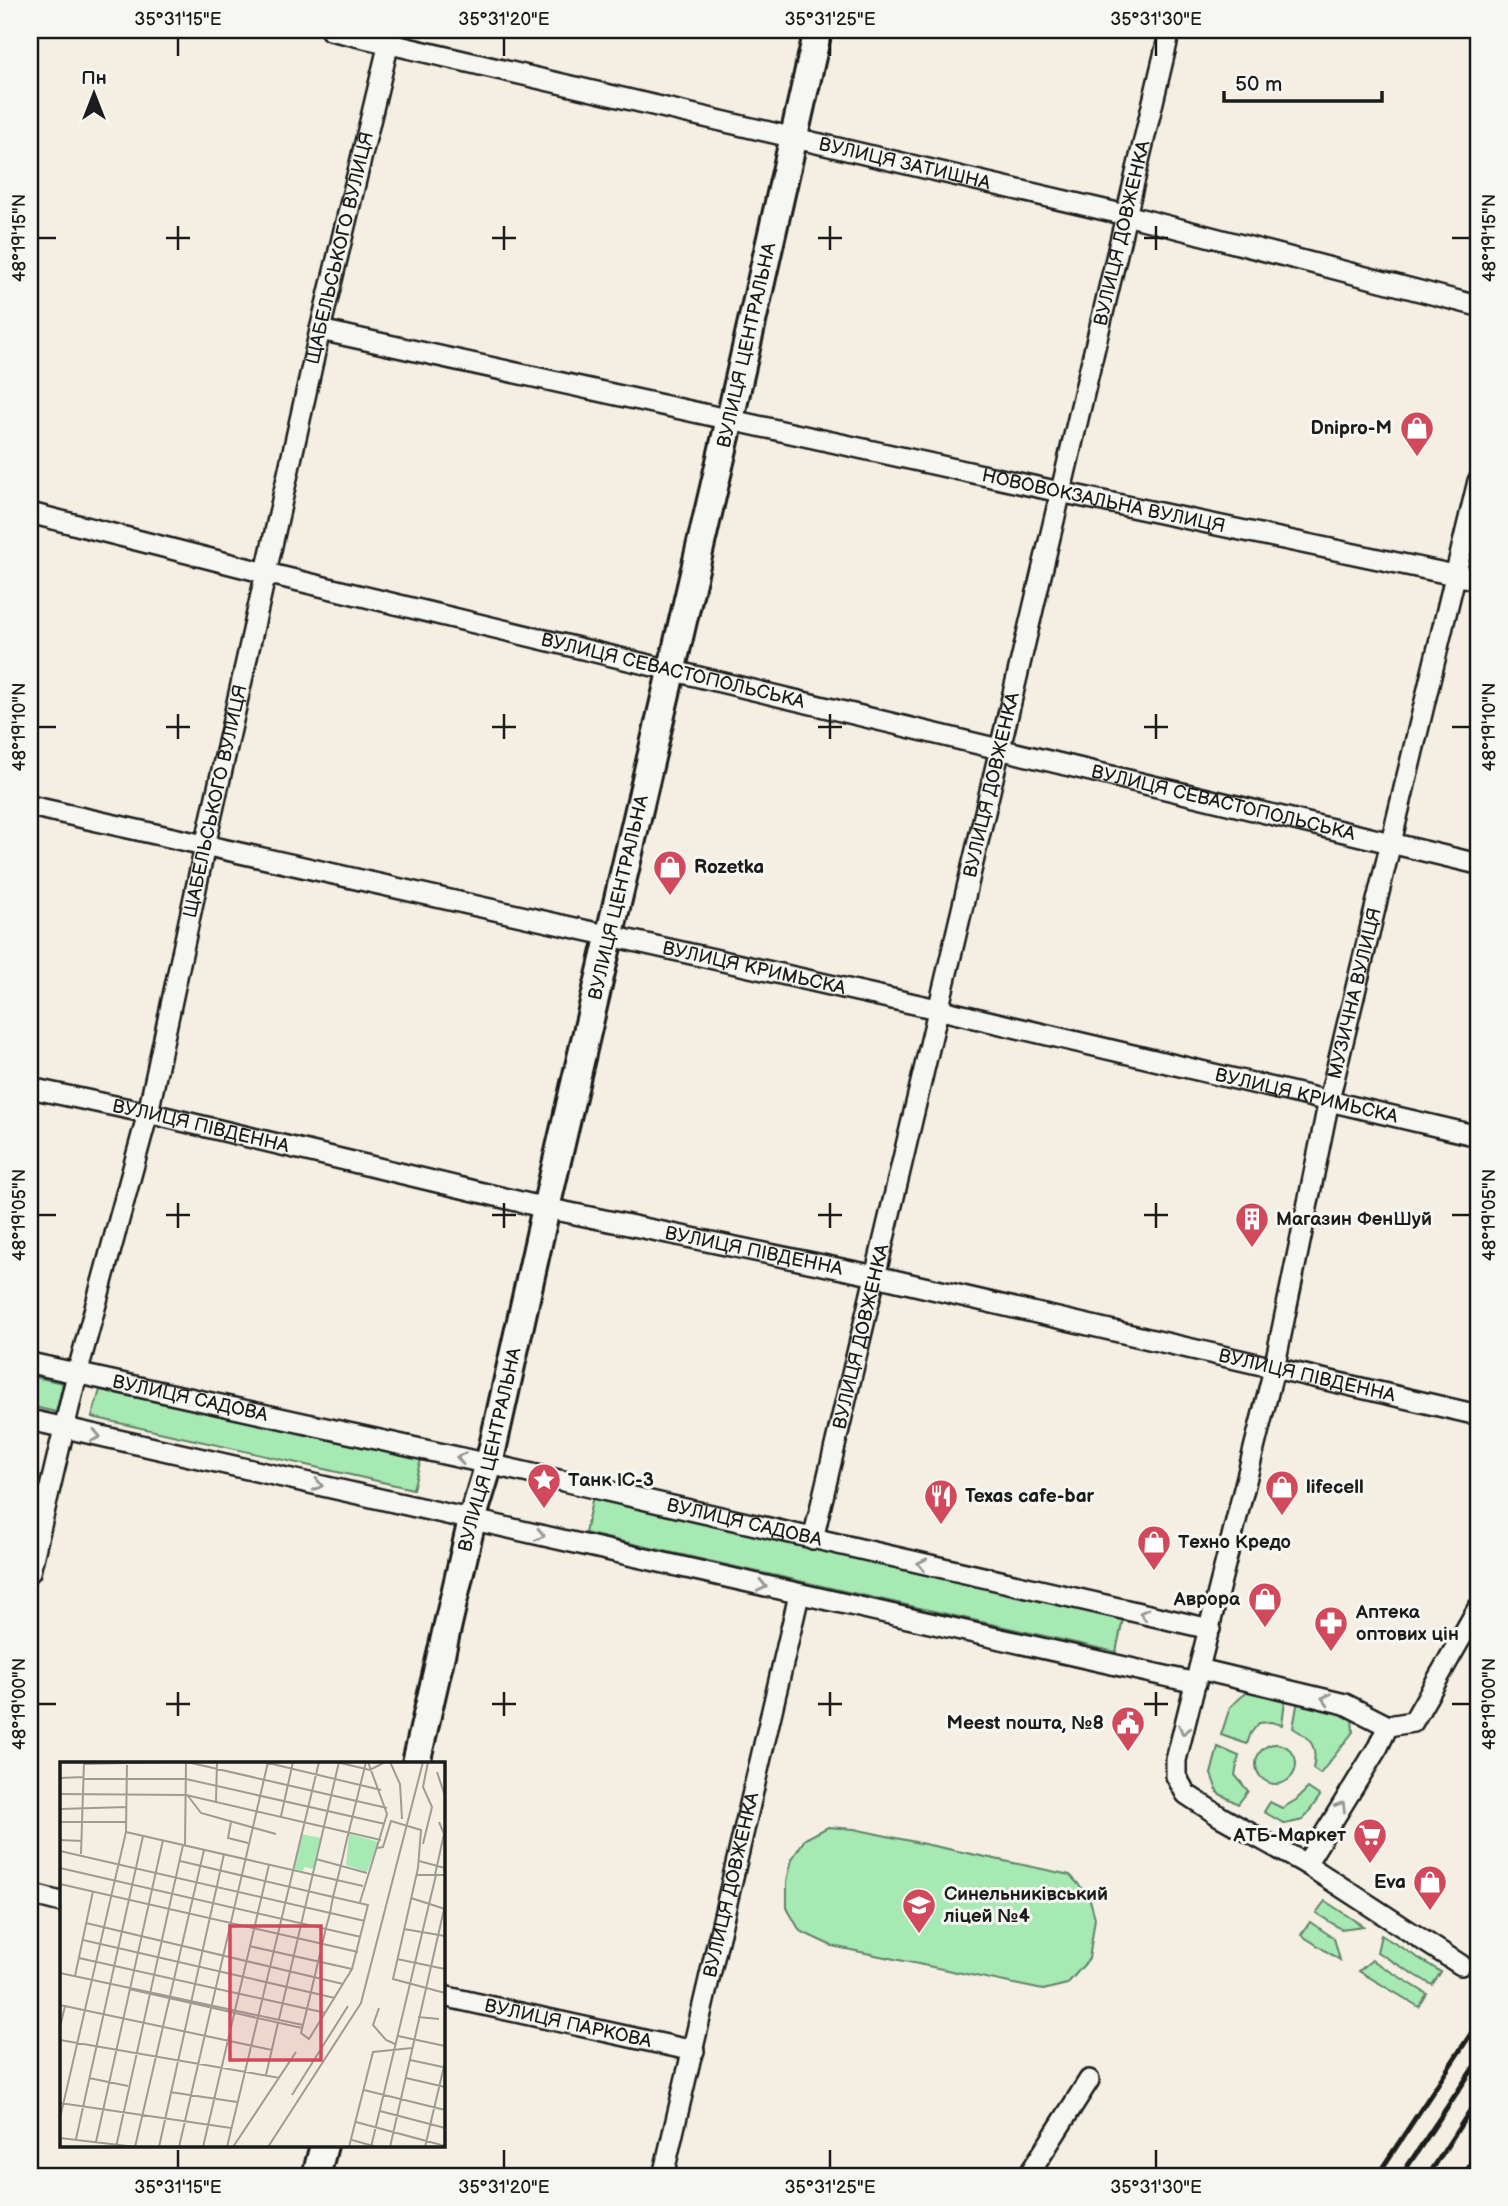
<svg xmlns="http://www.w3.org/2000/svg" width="1508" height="2206" viewBox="0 0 1508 2206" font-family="'Balsamiq Sans',sans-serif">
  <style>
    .green { fill: #a6e9b3; stroke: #618268; stroke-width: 2 }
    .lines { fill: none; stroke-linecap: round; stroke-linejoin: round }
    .street-casing { stroke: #1c1c1c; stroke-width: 24 }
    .secondary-casing { stroke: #1c1c1c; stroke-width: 32 }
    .street { stroke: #f6f6f2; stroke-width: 19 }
    .secondary { stroke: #f6f6f2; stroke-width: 26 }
    .rail { stroke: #1c1c1c; stroke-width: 5 }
    .oneway { stroke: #949492 }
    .ticks { fill: none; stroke: #1c1c1c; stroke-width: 2.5 }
    .labels { text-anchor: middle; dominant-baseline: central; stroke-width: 6; stroke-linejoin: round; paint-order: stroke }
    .street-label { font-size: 19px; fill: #1c1c1c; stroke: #f6f6f2 }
    .poi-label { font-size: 19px; font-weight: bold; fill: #1c1c1c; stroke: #f6f6f2; text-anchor: start }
    .inset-road { fill: none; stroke: #9e9b93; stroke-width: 2 }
    .view { fill: #d1495b; fill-opacity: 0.15; stroke: #d1495b; stroke-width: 3.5 }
    .inset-edge { fill: none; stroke: #1c1c1c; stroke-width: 3.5 }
    .neatline { fill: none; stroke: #1c1c1c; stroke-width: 2.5 }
    .ticks-label { font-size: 18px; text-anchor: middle; fill: #1c1c1c }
  </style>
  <rect width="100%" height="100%" fill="#f4efe2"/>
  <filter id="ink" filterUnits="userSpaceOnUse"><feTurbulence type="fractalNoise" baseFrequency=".0143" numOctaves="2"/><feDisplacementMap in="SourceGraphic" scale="14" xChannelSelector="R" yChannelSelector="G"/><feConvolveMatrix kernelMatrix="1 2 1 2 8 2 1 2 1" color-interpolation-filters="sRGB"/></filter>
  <g filter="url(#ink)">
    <g class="green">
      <path d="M30,1376L63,1383L56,1412L30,1406Z"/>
      <path d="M100,1390L421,1459L413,1489L92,1417Z"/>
      <path d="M593,1496L1123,1619L1116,1652L585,1533Z"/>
      <path d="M1248,1691L1285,1700L1282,1725L1271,1722L1259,1723L1251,1733L1247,1744L1221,1735L1230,1707Z"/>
      <path d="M1298,1700L1352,1717L1353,1732L1320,1774L1313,1769C1318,1747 1312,1739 1293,1728Z"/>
      <circle cx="1276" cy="1764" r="20"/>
      <path d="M1218,1747L1239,1756L1235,1775L1248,1791L1238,1804L1218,1793L1211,1774Z"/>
      <path d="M1308,1788L1320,1796L1303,1820L1285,1824L1264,1812L1270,1802L1282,1808L1296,1800Z"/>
      <path d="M828,1827L854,1829L1070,1875L1089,1896L1095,1918L1089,1959L1067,1984L1043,1990L832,1946L800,1931L787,1908V1881L792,1859L805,1839Z"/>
      <path d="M1325,1901L1363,1926L1341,1929L1316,1913Z"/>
      <path d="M1310,1922L1334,1938L1340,1960L1301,1935Z"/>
      <path d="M1381,1935L1441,1972L1432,1985L1377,1952Z"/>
      <path d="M1372,1960L1427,1994L1419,2007L1359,1971Z"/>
    </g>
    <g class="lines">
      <g class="street-casing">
        <g id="street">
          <path id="s1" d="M330,30L1126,215L1478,306"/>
          <path id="s2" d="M320,330L1060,492L1478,580"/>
          <path id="s3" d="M30,513L266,573L1478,864"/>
          <path id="s4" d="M30,806L937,1009L1478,1136"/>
          <path id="s5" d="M30,1088L148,1113L546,1208L876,1276L1478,1415"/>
          <path id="s6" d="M30,1363L489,1464L1210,1629"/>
          <path d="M30,1420L1196,1683"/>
          <path id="s7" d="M813,1539L1170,30"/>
          <path id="s8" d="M30,1572L77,1374L148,1113L205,846L320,330L392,30"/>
          <path d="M1199,1669L1345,1704L1388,1726"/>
          <path d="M1388,1726L1413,1722L1478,1608"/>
          <path d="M1306,1864L1378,1747L1388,1726"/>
          <path d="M30,1894L61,1902"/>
          <path id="s9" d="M1461,1965L1306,1864L1221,1817L1186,1794L1176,1776V1760L1274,1369L1329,1100L1478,481"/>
          <path id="s10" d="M443,1996L694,2051"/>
          <path id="s11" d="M663,2176L799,1595"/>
          <path d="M1028,2176L1089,2080"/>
        </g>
      </g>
      <g class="secondary-casing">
        <g id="secondary">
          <path id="s12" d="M416,1763L472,1520L489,1464L546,1208L730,419L818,30"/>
          <path d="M316,2176L324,2145"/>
        </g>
      </g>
      <use href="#street" class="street"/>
      <use href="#secondary" class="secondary"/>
      <g class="rail">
        <path d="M1377,2176L1478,2023"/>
        <path d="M1401,2176L1478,2061"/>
        <path d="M1428,2176L1478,2098"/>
        <path d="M1463,2176L1478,2154"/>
      </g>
    </g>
    <defs><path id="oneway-chevron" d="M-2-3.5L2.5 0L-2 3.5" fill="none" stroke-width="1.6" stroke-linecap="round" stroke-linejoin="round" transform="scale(1.75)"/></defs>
    <g class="oneway">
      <use href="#oneway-chevron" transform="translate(96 1436) rotate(13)"/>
      <use href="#oneway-chevron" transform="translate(461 1458) rotate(-168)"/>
      <use href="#oneway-chevron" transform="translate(318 1485) rotate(13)"/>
      <use href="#oneway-chevron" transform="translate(540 1535) rotate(13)"/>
      <use href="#oneway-chevron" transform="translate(922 1564) rotate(-167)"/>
      <use href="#oneway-chevron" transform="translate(762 1586) rotate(13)"/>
      <use href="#oneway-chevron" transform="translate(1144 1614) rotate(-167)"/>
      <use href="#oneway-chevron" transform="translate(1326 1699) rotate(-166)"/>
      <use href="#oneway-chevron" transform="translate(1184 1730) rotate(105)"/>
      <use href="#oneway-chevron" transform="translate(1341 1806) rotate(-59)"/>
    </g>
  </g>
  <path class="ticks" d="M178,38V56M504,38V56M830,38V56M1156,38V56M178,226V250M504,226V250M830,226V250M1156,226V250M38,238H56M166,238H190M492,238H516M818,238H842M1144,238H1168M1452,238H1470M178,714V739M504,714V739M830,714V739M1156,714V739M38,727H56M166,727H190M492,727H516M818,727H842M1144,727H1168M1452,727H1470M178,1203V1228M504,1203V1228M830,1203V1228M1156,1203V1228M38,1215H56M166,1215H190M492,1215H516M818,1215H842M1144,1215H1168M1452,1215H1470M178,1692V1716M504,1692V1716M830,1692V1716M1156,1692V1716M38,1704H56M166,1704H190M492,1704H516M818,1704H842M1144,1704H1168M1452,1704H1470M178,2150V2168M504,2150V2168M830,2150V2168M1156,2150V2168"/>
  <defs>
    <g id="shop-pin" transform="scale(1.75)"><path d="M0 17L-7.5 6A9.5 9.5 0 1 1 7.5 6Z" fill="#d1495b" stroke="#f6f6f2"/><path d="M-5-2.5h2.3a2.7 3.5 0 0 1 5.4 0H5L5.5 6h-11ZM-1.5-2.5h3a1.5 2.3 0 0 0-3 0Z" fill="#fff"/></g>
    <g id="building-pin" transform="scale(1.75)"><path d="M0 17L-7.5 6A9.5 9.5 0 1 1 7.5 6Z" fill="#d1495b" stroke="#f6f6f2"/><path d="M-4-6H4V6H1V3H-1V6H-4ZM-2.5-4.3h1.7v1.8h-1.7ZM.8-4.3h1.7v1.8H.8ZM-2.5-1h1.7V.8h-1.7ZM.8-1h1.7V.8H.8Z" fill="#fff"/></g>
    <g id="sight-pin" transform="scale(1.75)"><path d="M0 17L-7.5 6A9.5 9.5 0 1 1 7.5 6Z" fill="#d1495b" stroke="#f6f6f2"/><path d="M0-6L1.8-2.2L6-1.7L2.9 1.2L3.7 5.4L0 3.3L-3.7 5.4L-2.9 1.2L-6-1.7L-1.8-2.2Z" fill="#fff"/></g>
    <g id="restaurant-pin" transform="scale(1.75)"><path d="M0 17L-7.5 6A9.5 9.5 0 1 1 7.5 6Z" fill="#d1495b" stroke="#f6f6f2"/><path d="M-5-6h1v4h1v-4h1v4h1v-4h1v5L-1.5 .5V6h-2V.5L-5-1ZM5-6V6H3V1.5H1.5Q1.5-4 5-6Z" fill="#fff"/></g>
    <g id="pharmacy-pin" transform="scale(1.75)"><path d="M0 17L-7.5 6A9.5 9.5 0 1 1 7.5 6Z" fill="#d1495b" stroke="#f6f6f2"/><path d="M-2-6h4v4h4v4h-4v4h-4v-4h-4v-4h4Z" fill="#fff"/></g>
    <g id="civic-pin" transform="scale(1.75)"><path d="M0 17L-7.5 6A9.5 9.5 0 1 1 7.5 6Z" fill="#d1495b" stroke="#f6f6f2"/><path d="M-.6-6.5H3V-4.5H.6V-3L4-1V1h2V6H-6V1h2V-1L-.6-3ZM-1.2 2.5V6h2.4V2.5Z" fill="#fff"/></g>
    <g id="supermarket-pin" transform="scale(1.75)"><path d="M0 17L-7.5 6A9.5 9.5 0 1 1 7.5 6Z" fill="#d1495b" stroke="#f6f6f2"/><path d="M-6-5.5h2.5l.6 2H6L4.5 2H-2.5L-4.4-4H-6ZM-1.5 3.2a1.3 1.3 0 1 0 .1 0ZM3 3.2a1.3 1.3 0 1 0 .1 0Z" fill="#fff"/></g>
    <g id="school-pin" transform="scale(1.75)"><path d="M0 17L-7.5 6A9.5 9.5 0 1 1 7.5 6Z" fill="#d1495b" stroke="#f6f6f2"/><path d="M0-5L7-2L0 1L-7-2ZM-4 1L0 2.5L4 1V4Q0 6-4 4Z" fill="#fff"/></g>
  </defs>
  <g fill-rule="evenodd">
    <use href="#shop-pin" x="1417" y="428"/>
    <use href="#shop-pin" x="670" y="867"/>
    <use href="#building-pin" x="1252" y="1219"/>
    <use href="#sight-pin" x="544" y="1480"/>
    <use href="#shop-pin" x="1282" y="1487"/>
    <use href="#restaurant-pin" x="941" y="1496"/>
    <use href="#shop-pin" x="1154" y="1542"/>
    <use href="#shop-pin" x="1265" y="1599"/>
    <use href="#pharmacy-pin" x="1331" y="1623"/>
    <use href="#civic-pin" x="1128" y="1723"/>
    <use href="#supermarket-pin" x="1370" y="1835"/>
    <use href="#shop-pin" x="1430" y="1882"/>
    <use href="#school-pin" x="919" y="1905"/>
  </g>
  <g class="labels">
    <g class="street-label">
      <text stroke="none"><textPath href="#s1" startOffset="590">ВУЛИЦЯ ЗАТИШНА</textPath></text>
      <text stroke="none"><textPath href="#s7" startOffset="1342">ВУЛИЦЯ ДОВЖЕНКА</textPath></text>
      <text stroke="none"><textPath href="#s8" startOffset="1360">ЩАБЕЛЬСЬКОГО ВУЛИЦЯ</textPath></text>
      <text stroke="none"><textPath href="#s12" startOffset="1456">ВУЛИЦЯ ЦЕНТРАЛЬНА</textPath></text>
      <text stroke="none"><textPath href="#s2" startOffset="802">НОВОВОКЗАЛЬНА ВУЛИЦЯ</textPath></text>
      <text stroke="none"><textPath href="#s3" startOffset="662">ВУЛИЦЯ СЕВАСТОПОЛЬСЬКА</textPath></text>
      <text stroke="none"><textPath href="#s7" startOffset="775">ВУЛИЦЯ ДОВЖЕНКА</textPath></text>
      <text stroke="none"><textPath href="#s8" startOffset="793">ЩАБЕЛЬСЬКОГО ВУЛИЦЯ</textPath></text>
      <text stroke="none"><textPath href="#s3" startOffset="1228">ВУЛИЦЯ СЕВАСТОПОЛЬСЬКА</textPath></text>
      <text stroke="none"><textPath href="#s12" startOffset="889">ВУЛИЦЯ ЦЕНТРАЛЬНА</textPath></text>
      <text stroke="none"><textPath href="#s4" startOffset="742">ВУЛИЦЯ КРИМЬСКА</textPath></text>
      <text stroke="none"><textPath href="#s9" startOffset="1148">МУЗИЧНА ВУЛИЦЯ</textPath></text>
      <text stroke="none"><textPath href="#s4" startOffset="1309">ВУЛИЦЯ КРИМЬСКА</textPath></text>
      <text stroke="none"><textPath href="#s5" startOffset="175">ВУЛИЦЯ ПІВДЕННА</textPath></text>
      <text stroke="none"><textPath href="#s5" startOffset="742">ВУЛИЦЯ ПІВДЕННА</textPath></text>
      <text stroke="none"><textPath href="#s7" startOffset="208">ВУЛИЦЯ ДОВЖЕНКА</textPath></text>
      <text stroke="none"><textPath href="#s5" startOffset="1309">ВУЛИЦЯ ПІВДЕННА</textPath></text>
      <text stroke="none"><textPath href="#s6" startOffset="164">ВУЛИЦЯ САДОВА</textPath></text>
      <text stroke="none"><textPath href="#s12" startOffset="322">ВУЛИЦЯ ЦЕНТРАЛЬНА</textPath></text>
      <text stroke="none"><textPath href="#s6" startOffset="732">ВУЛИЦЯ САДОВА</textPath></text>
      <text stroke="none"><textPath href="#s11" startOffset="299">ВУЛИЦЯ ДОВЖЕНКА</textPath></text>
      <text stroke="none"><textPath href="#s10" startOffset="128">ВУЛИЦЯ ПАРКОВА</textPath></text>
    </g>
    <g class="poi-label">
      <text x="1392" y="428" text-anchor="end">Dnipro-M</text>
      <text x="694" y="867">Rozetka</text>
      <text x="1276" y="1219">Магазин ФенШуй</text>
      <text x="568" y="1480">Танк ІС-3</text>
      <text x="1306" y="1487">lifecell</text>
      <text x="965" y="1496">Texas cafe-bar</text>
      <text x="1178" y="1542">Техно Кредо</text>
      <text x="1240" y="1599" text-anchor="end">Аврора</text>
      <text x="1356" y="1612">Аптека<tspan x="1356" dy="22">оптових цін</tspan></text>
      <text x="1104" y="1723" text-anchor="end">Meest пошта, №8</text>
      <text x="1346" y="1835" text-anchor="end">АТБ-Маркет</text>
      <text x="1406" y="1882" text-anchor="end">Eva</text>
      <text x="944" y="1894">Синельниківський<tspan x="944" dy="22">ліцей №4</tspan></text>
    </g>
  </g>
  <g transform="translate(60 1762)">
    <rect width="385" height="385" fill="#f4efe2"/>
    <path d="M241,72L261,76L254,107L244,105L243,109L234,107ZM289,72L319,80L307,110L286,103Z" fill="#a6e9b3"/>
    <path class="inset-road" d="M127,0L327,46M204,0L321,28M276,0L310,8L325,0M330,0L340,22L342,57M24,2L113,0M377,10L385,34M0,16L24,15M23,17H126L325,62M0,32L126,33L321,78M128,34L141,51L216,72M156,39L157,0M0,47L67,45M221,54L233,0M0,60H67M171,60L168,76L188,81M66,70L303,124M0,78L22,79M363,82L372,45L363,25L368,0M125,83L126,0M317,86L323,85L331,59L361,68L358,106L333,217L385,231M0,89L305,159M21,92L24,0M256,97L307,111M120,99L273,135L308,143L292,207L249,277L241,271L247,247L251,230L262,183L266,166L270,151L273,135L281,103L286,81L306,0M359,99L385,106M0,106L301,175M357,113H385M375,113L384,72L379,60M0,122L298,190M351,136L385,147M300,140L327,52L308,0M26,161L283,222M344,167L385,174M23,178L275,236M189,184L292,207M19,196L266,251M337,197L385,207M0,211L243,263M15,214L33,129M69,227L242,266M0,243L212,288M319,246L313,263L326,278L335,282M358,255L379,257M219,257L279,0M0,265L5,244M338,274L385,284M0,278L220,316M350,298L383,305M206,313L218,261M29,316L68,324M346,316L385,325M304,328L385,348M110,330L177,340M232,333L288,244M0,341L171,366M320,349L385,366M0,356L66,70L67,0M296,360L385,384M0,376L76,385M16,377L83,74M292,378L317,385M36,380L103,78M56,385L123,83M75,385L144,88M99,385L164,92M119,385L208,0M143,385L209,103M167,385L259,0M173,385L236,290M208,385L301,241L363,0M289,385L313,290L352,286M311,385L376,113M330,385L385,143M365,385L385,300"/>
    <path class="view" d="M170,164H261V298H170Z"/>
    <rect width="385" height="385" class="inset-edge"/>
  </g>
  <rect width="1508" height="2206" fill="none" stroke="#f6f6f2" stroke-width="77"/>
  <g transform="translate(94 94)" stroke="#f6f6f2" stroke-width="5" paint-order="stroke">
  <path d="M0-5L12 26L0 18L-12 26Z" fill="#1c1c1c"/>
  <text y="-10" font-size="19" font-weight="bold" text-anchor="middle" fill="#1c1c1c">Пн</text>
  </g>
  <path d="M1224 91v10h158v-10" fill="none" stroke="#1c1c1c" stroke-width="3.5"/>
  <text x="1235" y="91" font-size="21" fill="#1c1c1c" stroke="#f6f6f2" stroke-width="5" paint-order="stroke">50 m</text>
  <rect x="38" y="38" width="1432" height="2130" class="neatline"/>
  <g class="ticks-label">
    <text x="178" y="25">35°31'15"E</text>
    <text x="504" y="25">35°31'20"E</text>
    <text x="830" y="25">35°31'25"E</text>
    <text x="1156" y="25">35°31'30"E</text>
    <text transform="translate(19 238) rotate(-90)" y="6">48°19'15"N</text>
    <text transform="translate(1489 238) rotate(-90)" y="6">48°19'15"N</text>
    <text transform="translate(19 727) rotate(-90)" y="6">48°19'10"N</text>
    <text transform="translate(1489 727) rotate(-90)" y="6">48°19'10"N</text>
    <text transform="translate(19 1215) rotate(-90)" y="6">48°19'05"N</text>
    <text transform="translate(1489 1215) rotate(-90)" y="6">48°19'05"N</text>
    <text transform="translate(19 1704) rotate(-90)" y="6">48°19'00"N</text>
    <text transform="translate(1489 1704) rotate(-90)" y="6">48°19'00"N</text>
    <text x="178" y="2193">35°31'15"E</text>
    <text x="504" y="2193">35°31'20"E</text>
    <text x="830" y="2193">35°31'25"E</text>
    <text x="1156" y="2193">35°31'30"E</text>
  </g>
</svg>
